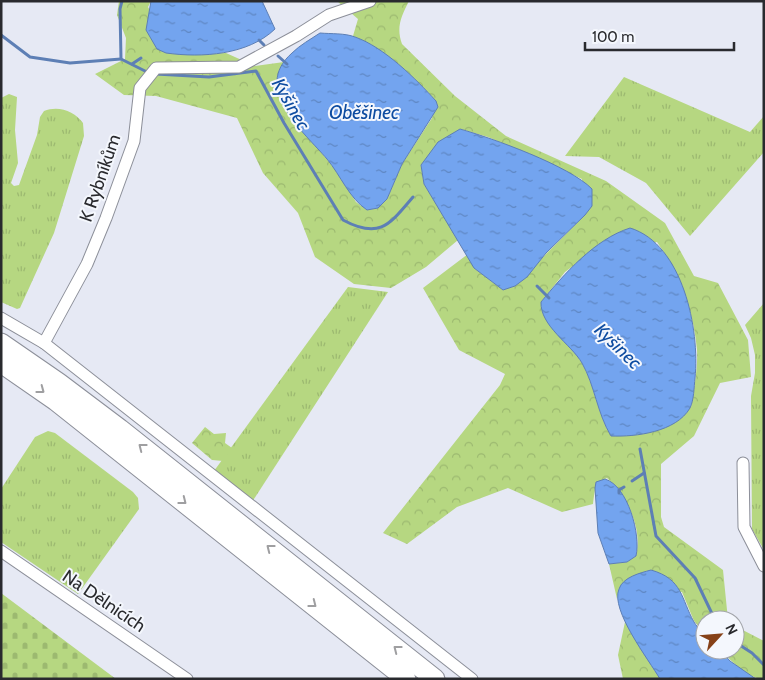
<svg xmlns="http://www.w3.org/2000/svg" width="765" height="680" viewBox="0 0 765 680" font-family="Cabin,sans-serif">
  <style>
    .grass { fill: url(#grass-tufts) }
    .forest { fill: url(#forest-crowns); fill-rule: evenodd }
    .cemetery { fill: url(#cemetery-stones) }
    .water { fill: url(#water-ripples); stroke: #5d7fb5 }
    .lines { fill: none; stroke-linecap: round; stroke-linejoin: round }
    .stream { stroke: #5d7fb5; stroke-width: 3 }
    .minor-casing { stroke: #8c8f99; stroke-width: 13 }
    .trunk-casing { stroke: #8c8f99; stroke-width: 21 }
    .minor { stroke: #fff; stroke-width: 11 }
    .trunk { stroke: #fff; stroke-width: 19 }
    .oneway { stroke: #9f9fa1 }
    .labels { text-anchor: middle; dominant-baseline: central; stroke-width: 4; stroke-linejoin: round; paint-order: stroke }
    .street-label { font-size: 18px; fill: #292a2e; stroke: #f4f7fd }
    .water-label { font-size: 19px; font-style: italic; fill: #0e4ca1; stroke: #f4f7fd }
  </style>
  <defs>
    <pattern id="grass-tufts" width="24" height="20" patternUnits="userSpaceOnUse" patternTransform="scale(1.25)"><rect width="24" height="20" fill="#b6d781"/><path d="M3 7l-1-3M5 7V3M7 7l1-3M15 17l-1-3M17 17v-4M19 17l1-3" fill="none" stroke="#9cb970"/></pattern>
    <pattern id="forest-crowns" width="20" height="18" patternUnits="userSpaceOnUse" patternTransform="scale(1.25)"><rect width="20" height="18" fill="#b6d781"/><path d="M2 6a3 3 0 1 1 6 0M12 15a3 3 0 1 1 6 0" fill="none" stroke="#9cb970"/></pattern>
    <pattern id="cemetery-stones" width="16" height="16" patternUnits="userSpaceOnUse" patternTransform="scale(1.25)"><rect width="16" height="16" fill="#b6d781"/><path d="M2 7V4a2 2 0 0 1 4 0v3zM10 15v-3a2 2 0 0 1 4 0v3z" fill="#9cb970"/></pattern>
    <pattern id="water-ripples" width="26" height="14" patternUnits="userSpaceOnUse" patternTransform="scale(1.25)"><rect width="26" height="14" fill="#73a4ef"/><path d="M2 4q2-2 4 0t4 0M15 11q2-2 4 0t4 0" fill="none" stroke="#5e86c2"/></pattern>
  </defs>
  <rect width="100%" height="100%" fill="#e6e9f4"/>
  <g class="grass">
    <path d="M624,77L750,132L764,116V152L690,236L646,183L599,157L565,156Z"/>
    <path d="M9,94L17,97L15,130L18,163L11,183L14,186L19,185L37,135L40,117L44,111C58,105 75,111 83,123L84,136L54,233L20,308L17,309L1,302V98Z"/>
    <path d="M348,287L388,292L252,502L214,471Z"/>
    <path d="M764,303V550L752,529L751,396L755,373V355L751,338L745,325Z"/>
    <path d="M48,431L55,433L133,492L138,498L139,509L78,594L1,542V489L35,437Z"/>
  </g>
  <g class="forest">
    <path d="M119,1H151L148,7L174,54L226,53L255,66L284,62L278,77L320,151L335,169L356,202L367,210L378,208L387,199L402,164L432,118L436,101C412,75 385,51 353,36L358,19L337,1H409C401,17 396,27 402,44L455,96L506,136L606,181L665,223L694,276L718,283L748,340L751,377L720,383L694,436L661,464V517L664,527L723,570L728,620H705V633L694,621L682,592L619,588L617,599L609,564L627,562L636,556C643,528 627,497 607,478C594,483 595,491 593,504L562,512L508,488L457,507L407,544L383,533L500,385L505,374L459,350L423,288L468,254L474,268L503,290L535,265L585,215L582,179L488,137L460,129L421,165L424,184L458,240L426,267L391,288L354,284L315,257L298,213L263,173L237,118L156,96L124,95L95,74L125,59L126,38L117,15ZM657,242C679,273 694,312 697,350C698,368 694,389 691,407L623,436H611C597,413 595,386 582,363C569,339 549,331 541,302L565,272L581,260Z"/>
    <path d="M205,427L214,434L226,433L225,443L232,448L223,461L212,460L192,443Z"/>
    <path d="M625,622L660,679H623L618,655Z"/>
    <path d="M735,626L764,641V679C748,679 731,661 721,650H735Z"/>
  </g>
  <path class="cemetery" d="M1,593L116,679H1Z"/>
  <g class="water">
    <path d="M151,1H262L275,29C248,55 202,58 166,53L157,49L146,30Z"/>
    <path d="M320,33C331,34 345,33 355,37C384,47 416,79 436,101L438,107L402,164L387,199L378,208L367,210C349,198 341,176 327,159C304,132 251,89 292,53C300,45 311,39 320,33Z"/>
    <path d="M460,129C492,138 570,166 592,189V206L585,215L546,253L527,277L515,286L503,290L474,268L424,184L421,165L438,142Z"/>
    <path d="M630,228C683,244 700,330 695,378C694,387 694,400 690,408C676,432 636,437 611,436C597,413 595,386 582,363C571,344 540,326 541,302C564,274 595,239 630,228Z"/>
    <path d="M605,479C628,486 641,535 636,556L627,562L609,564L598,533L595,488L596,482Z"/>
    <path d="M651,570C683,579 681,599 694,622C703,636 705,631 705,650H720L730,661L756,679H660C649,660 610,610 619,589C623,577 640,573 651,570Z"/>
  </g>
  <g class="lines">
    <g class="stream">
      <path d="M122,1L120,9L121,59L149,73"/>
      <path d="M1,35L30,57L70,63L121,59"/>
      <path d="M259,40L264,45"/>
      <path d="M278,56L287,64"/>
      <path d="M132,64L141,58"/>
      <path d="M156,74L209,77L256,71L284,123L343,220C380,240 390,224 413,197"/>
      <path d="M537,286L549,298"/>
      <path d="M640,449L656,536L695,578L715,620"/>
      <path d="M632,481L644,473"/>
      <path d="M619,493V490L624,487"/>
      <path d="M735,642L752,653L764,665"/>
    </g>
    <g class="minor-casing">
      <g id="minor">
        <path d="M1,318L44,343L472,679"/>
        <path d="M44,343L87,264L106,218L134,141L140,88L156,68L239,67L296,36L329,15L370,1"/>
        <path d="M743,463L744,527L764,566"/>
        <path d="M1,551L187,679"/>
      </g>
    </g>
    <g class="trunk-casing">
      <g id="trunk">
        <path d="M1,343L59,383L120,429L435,679"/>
        <path d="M1,363L56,401L406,679"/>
      </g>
    </g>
    <use href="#minor" class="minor"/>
    <use href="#trunk" class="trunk"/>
  </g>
  <defs><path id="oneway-chevron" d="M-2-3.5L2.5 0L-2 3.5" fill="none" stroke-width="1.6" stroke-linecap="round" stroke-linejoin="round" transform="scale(1.25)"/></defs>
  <g class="oneway">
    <use href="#oneway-chevron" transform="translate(41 390) rotate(37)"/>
    <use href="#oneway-chevron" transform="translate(142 447) rotate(-142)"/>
    <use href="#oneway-chevron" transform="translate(183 501) rotate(38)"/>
    <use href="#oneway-chevron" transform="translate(270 548) rotate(-142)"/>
    <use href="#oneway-chevron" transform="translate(313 604) rotate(38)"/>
    <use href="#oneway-chevron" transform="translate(397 649) rotate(-142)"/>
  </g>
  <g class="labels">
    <g class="street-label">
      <text transform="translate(100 178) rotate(-71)">K Rybníkům</text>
      <text transform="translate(104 601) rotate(34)">Na Dělnicích</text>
    </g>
    <g class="water-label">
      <text transform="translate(291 104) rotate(60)">Kyšinec</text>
      <text x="364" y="112">Oběšinec</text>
      <text transform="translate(618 346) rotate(44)">Kyšinec</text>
    </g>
  </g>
  <rect width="765" height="680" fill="none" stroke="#292a2e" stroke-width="5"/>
  <g transform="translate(720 635) rotate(64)"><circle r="24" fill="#f4f7fd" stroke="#a3a5aa"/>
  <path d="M0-4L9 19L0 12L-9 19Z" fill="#864118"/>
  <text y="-8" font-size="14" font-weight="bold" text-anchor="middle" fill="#292a2e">N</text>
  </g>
  <path d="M585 42v8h149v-8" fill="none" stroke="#292a2e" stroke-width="2.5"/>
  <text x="592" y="42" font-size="15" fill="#292a2e" stroke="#f4f7fd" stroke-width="4" paint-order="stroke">100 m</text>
</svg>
